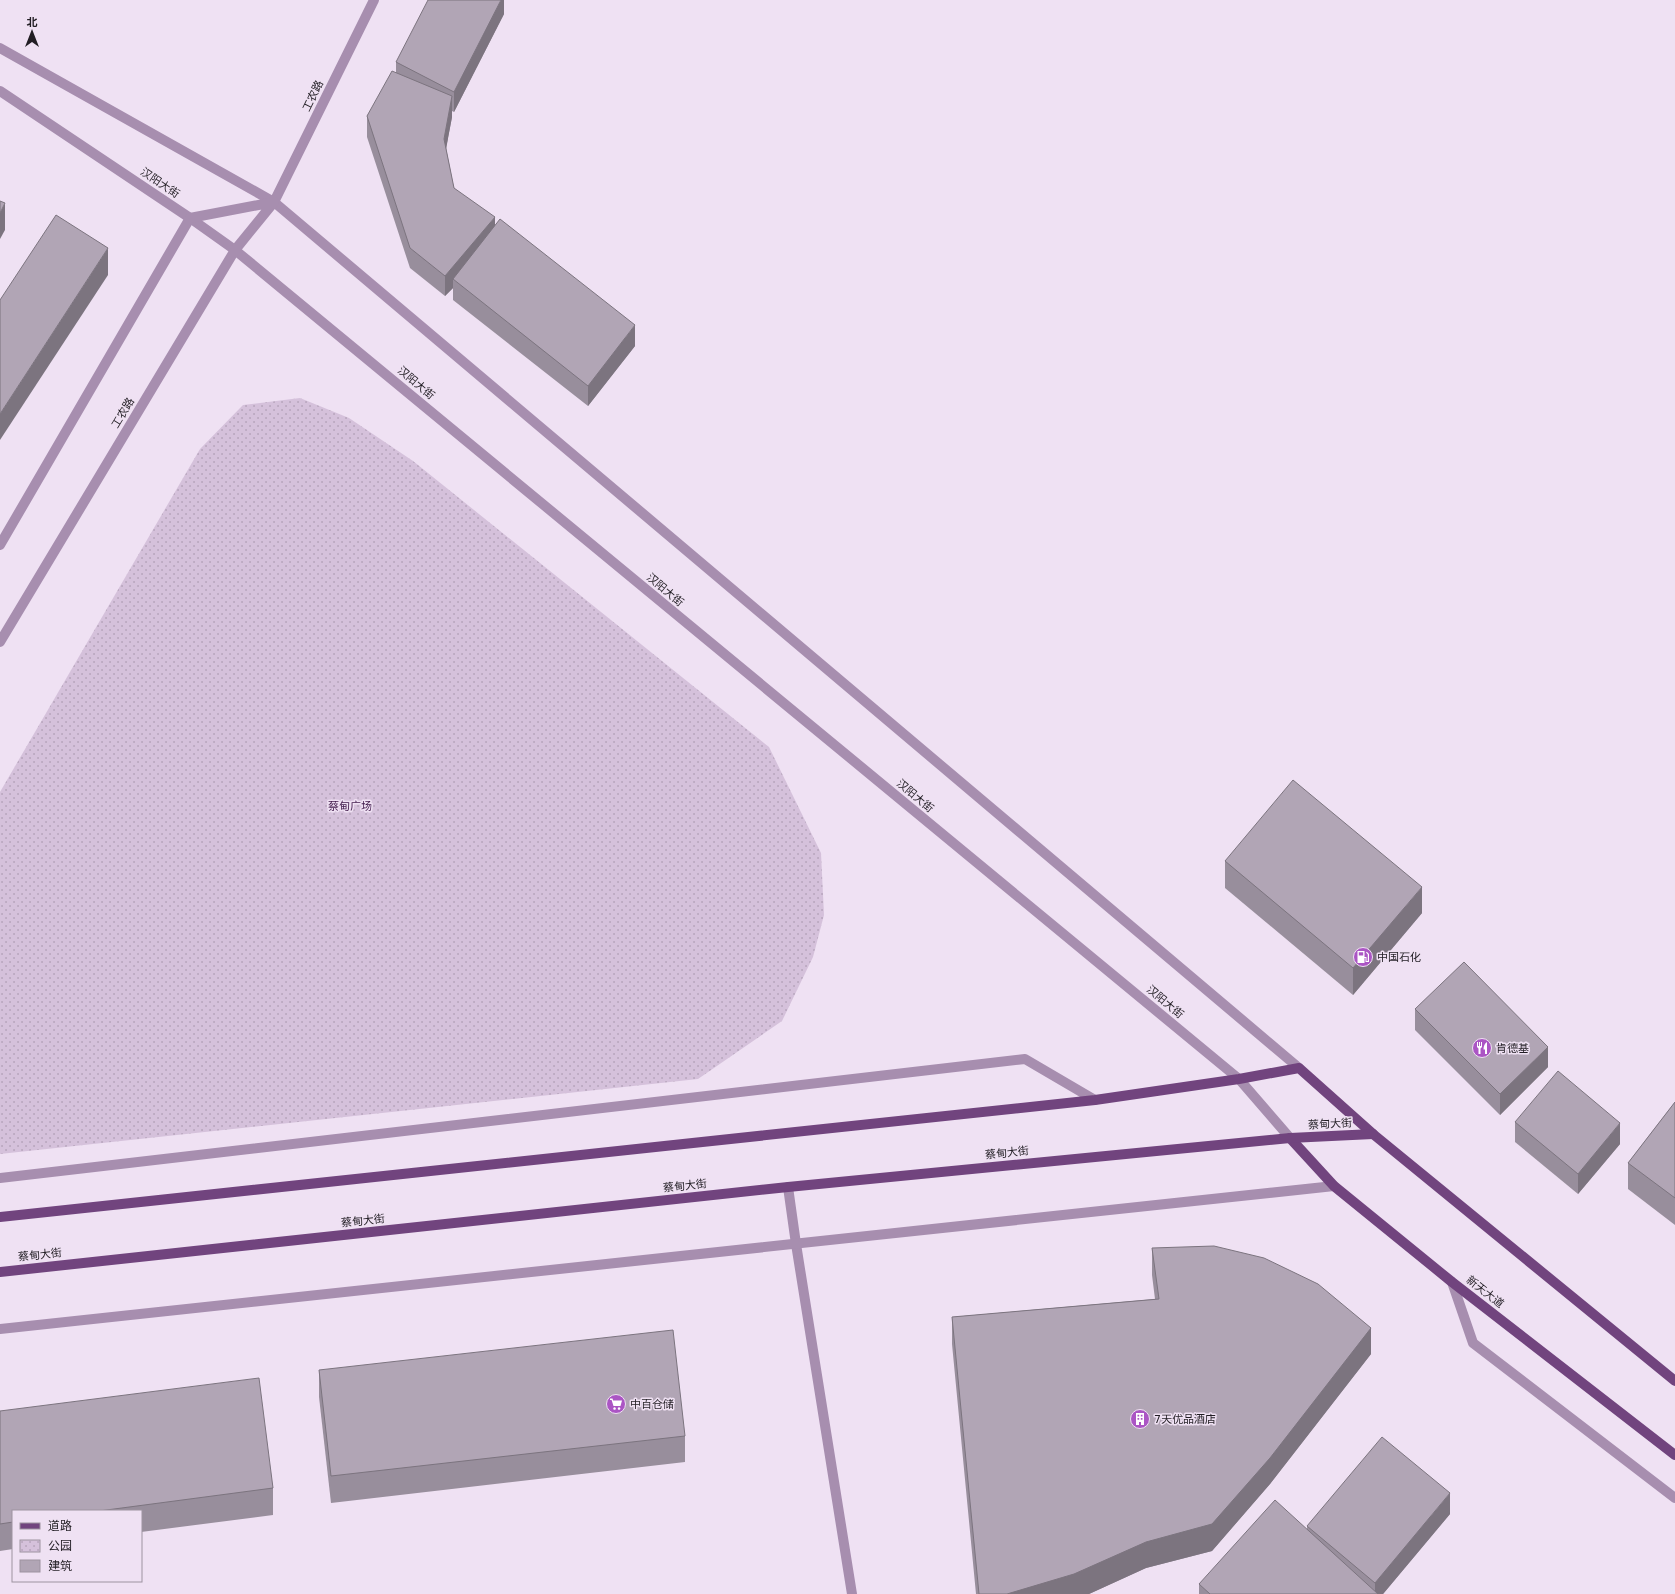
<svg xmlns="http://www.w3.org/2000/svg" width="1675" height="1594" viewBox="0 0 1675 1594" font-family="'DejaVu Sans','Noto Sans SC',sans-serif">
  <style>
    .park { fill: url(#park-dots) }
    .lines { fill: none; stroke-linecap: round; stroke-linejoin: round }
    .minor { stroke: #a78eaf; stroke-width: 10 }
    .major { stroke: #71447e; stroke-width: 10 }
    .wall { fill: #988e9c }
    .shaded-wall { fill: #7c747f }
    .building { fill: #b1a5b5; stroke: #7c747f }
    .labels { text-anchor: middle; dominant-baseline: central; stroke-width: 3; stroke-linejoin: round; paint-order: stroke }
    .street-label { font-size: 11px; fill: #221e24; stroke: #efe1f3 }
    .park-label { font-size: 11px; fill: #3f194a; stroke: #efe1f3 }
    .poi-label { font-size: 11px; fill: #221e24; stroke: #efe1f3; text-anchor: start }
  </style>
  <defs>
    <pattern id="park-dots" width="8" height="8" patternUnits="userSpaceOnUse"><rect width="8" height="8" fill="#d5c1db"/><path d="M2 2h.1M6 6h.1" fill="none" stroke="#b7a5bc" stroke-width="1.8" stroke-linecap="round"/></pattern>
  </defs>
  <rect width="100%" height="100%" fill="#efe1f3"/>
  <path class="park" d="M300,398L349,418L413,461L769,747L821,853L824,915L813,957L782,1021L698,1079L0,1154V792L200,449L243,405Z"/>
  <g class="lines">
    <g class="minor">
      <path d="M0,48L274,202L1299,1068"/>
      <path d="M0,91L190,218L235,250L1239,1079L1290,1138"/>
      <path d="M274,202L374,0"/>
      <path d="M0,545L190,218L274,202L235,250L0,642"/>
      <path d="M0,1178L1025,1059L1095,1100"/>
      <path d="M788,1187L796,1244L852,1594"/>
      <path d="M1452,1282L1473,1343L1675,1498"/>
      <path d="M0,1329L1334,1186"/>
    </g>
    <g class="major">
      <path d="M1290,1138L1334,1186L1452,1282L1675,1455"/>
      <path d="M0,1217L1095,1100L1239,1079L1299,1068L1373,1134L1675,1381"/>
      <path d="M0,1272L788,1187L1290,1138L1373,1134"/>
    </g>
  </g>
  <g class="wall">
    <path d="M504,0V14L454,112L452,111V117L446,148L454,188L495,226L635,346L588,406L453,300V288L445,296L410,268L367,137V116L396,72V62Z"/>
    <path d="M1225,861L1422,913L1353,995L1225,888Z"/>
    <path d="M1415,1009L1548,1067L1500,1115L1415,1030Z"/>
    <path d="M1675,1102V1225L1628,1189V1163Z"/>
    <path d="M1515,1122L1620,1144L1578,1194L1515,1142Z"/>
    <path d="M1152,1248L1371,1354L1270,1484L1212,1551L1146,1568L1089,1594H976L952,1344V1317L1155,1299L1152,1275Z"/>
    <path d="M319,1370L685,1436V1462L331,1503L319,1397Z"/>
    <path d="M0,1411L273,1488V1515L141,1532V1511H13V1549L0,1551Z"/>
    <path d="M1450,1514L1383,1594H1199V1584L1307,1529V1526Z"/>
  </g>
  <g class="shaded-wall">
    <path d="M501,0H504V14L454,112V92Z"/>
    <path d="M452,96V117L444,160V139Z"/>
    <path d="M5,203V230L0,239V213Z"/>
    <path d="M495,217V238L453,279V288L445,296V276Z"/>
    <path d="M108,248V275L0,440V414Z"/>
    <path d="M635,325V346L588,406V386Z"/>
    <path d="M1422,887V913L1353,995V968Z"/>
    <path d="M1548,1047V1067L1500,1115V1094Z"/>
    <path d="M1620,1123V1144L1578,1194V1174Z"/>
    <path d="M1371,1328V1354L1270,1484L1212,1551L1146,1568L1089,1594H1007Z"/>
    <path d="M1450,1493V1514L1383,1594H1375V1583Z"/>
  </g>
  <g class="building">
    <path d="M428,0H501L454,92L396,62Z"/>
    <path d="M392,71L452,96L444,139L454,188L495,217L445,276L410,248L367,116Z"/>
    <path d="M0,201L5,203L0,213Z"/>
    <path d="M56,215L108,248L0,414V300Z"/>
    <path d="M500,219L635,325L588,386L453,279Z"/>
    <path d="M1293,780L1422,887L1353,968L1225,861Z"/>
    <path d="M1464,962L1548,1047L1500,1094L1415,1009Z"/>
    <path d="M1558,1071L1620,1123L1578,1174L1515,1122Z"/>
    <path d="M1675,1102V1198L1628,1163Z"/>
    <path d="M1214,1246L1264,1258L1318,1284L1371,1328L1270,1458L1212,1524L1146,1542L1074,1574L1007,1594H979L952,1317L1159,1299L1152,1248Z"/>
    <path d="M673,1330L685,1436L331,1476L319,1370Z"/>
    <path d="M259,1378L273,1488L99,1511H13V1522L0,1524V1411Z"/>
    <path d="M1382,1437L1450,1493L1375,1583L1307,1526Z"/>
    <path d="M1275,1500L1378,1594H1210L1199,1584Z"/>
  </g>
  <defs>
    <g id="fuel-disc" transform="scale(1)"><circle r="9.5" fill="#ab55c4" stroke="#efe1f3"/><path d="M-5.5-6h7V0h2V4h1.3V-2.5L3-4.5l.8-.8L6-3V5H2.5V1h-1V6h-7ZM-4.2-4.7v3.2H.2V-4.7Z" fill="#fff"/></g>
    <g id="restaurant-disc" transform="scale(1)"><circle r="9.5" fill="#ab55c4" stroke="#efe1f3"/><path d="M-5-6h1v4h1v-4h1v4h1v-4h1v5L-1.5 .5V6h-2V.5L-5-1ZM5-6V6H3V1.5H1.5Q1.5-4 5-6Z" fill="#fff"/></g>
    <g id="supermarket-disc" transform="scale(1)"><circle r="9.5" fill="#ab55c4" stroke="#efe1f3"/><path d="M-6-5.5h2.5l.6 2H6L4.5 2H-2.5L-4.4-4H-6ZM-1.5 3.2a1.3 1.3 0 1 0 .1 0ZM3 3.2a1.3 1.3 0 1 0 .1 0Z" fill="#fff"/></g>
    <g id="building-disc" transform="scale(1)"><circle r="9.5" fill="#ab55c4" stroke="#efe1f3"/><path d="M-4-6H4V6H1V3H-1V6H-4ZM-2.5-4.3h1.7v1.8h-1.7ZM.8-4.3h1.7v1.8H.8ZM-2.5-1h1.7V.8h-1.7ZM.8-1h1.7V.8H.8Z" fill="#fff"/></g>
  </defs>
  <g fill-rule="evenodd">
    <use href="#fuel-disc" x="1363" y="957"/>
    <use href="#restaurant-disc" x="1482" y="1048"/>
    <use href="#supermarket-disc" x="616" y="1404"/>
    <use href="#building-disc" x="1140" y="1419"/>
  </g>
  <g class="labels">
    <g class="street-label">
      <text transform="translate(313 96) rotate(-64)">工农路</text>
      <text transform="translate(160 183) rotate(34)">汉阳大街</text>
      <text transform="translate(416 383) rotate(40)">汉阳大街</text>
      <text transform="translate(123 413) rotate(-59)">工农路</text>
      <text transform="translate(665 590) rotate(40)">汉阳大街</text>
      <text transform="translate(915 796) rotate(40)">汉阳大街</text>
      <text transform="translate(1165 1002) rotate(40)">汉阳大街</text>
      <text transform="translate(1330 1124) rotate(-3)">蔡甸大街</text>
      <text transform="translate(1007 1153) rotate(-6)">蔡甸大街</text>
      <text transform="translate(685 1186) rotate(-6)">蔡甸大街</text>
      <text transform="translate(363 1221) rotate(-6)">蔡甸大街</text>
      <text transform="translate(40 1255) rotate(-6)">蔡甸大街</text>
      <text transform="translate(1485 1292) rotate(38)">新天大道</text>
    </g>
    <g class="park-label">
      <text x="350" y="806">蔡甸广场</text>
    </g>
    <g class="poi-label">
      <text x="1377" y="957">中国石化</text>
      <text x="1496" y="1048">肯德基</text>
      <text x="630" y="1404">中百仓储</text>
      <text x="1154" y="1419">7天优品酒店</text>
    </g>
  </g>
  <rect x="12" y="1510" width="130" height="72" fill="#efe1f3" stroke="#9d93a0"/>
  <rect x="20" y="1523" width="20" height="6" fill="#71447e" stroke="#9d93a0"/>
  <text x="48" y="1530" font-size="12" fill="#221e24">道路</text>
  <rect x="20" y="1540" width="20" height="12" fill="url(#park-dots)" stroke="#9d93a0"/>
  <text x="48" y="1550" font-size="12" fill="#221e24">公园</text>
  <rect x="20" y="1560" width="20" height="12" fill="#b1a5b5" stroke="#9d93a0"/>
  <text x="48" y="1570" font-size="12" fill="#221e24">建筑</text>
  <g transform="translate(32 32)" stroke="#efe1f3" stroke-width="3" paint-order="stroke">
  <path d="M0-3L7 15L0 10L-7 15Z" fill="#221e24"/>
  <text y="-6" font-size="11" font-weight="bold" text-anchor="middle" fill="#221e24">北</text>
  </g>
</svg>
